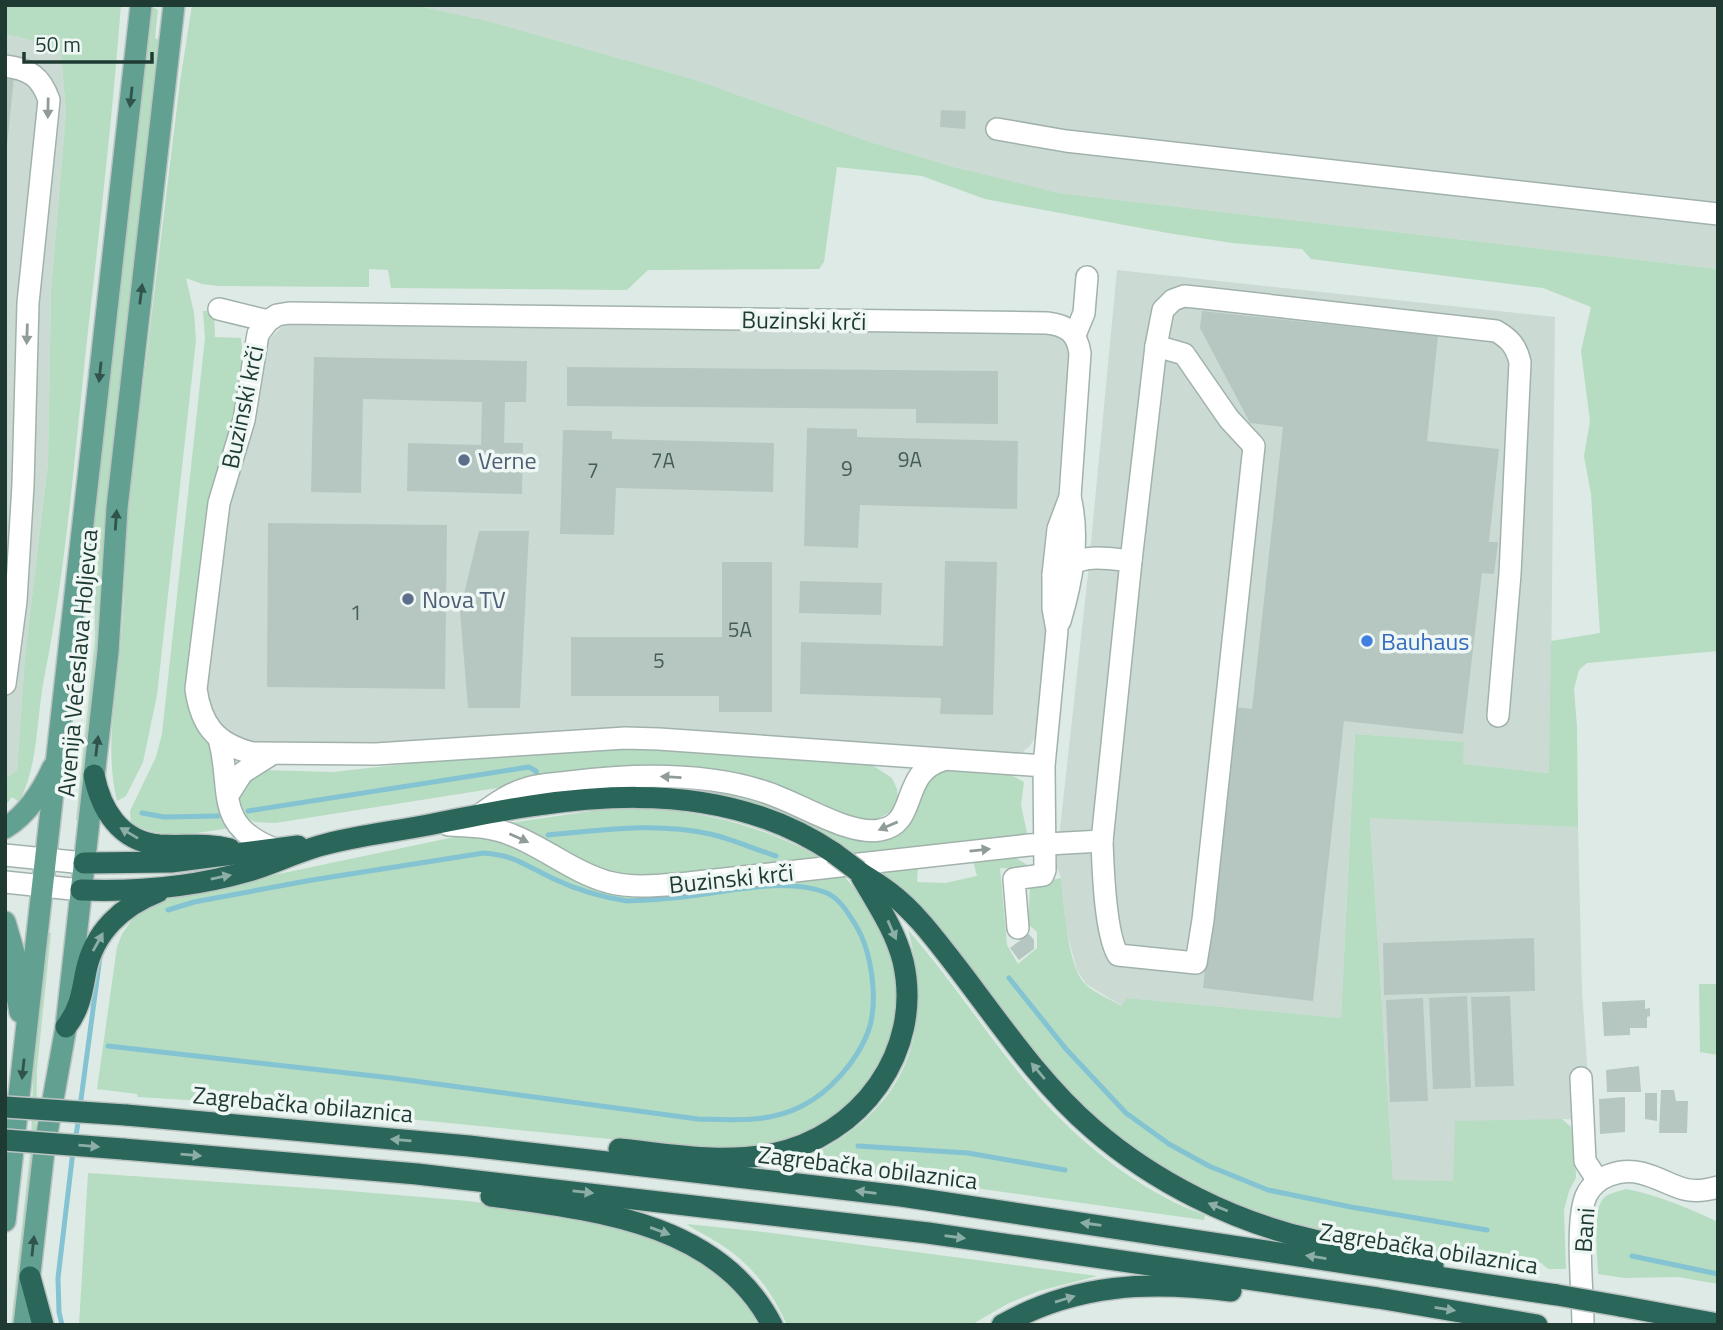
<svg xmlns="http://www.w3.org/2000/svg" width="1723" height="1330" viewBox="0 0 1723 1330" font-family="'Titillium Web',sans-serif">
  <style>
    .built { fill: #ccdad4 }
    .green { fill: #b6dcc1 }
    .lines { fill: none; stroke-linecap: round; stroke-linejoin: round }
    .stream { stroke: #84c3d1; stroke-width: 5 }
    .building { fill: #b6c7c1 }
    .minor-casing { stroke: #a1b2ac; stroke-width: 24 }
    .major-casing { stroke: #bcc4c2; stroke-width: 24 }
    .highway-casing { stroke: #bcc4c2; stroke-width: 24 }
    .minor { stroke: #fff; stroke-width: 21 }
    .major { stroke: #62a092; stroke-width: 21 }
    .highway { stroke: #2b665b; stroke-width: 21 }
    .highway-bridge-casing { stroke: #bcc4c2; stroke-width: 24; stroke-linecap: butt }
    .highway-bridge { stroke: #2b665b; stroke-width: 21 }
    .oneway { fill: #30544b }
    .oneway2 { fill: #8f9c99 }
    .oneway3 { fill: #8caea7 }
    .service-dot { fill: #5c6f8a; stroke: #eef7f3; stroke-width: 2.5 }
    .shop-dot { fill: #3f7fe0; stroke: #eef7f3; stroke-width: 2.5 }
    .labels { text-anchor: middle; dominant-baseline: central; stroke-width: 7; stroke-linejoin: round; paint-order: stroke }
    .number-label { font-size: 21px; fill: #455d56 }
    .street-label { font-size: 24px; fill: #1f3a33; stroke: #eef7f3 }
    .service-label { font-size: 24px; fill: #4e5e75; stroke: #eef7f3; text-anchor: start }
    .shop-label { font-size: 24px; fill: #366cbe; stroke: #eef7f3; text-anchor: start }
  </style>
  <rect width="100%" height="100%" fill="#deeae5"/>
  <g class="built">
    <path d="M413,5H1718V269L1058,193L999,180L870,142L696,80L484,20Z"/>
    <path d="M5,34L23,38L61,52L66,113L51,291L48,463L25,656L17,771L5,778Z"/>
    <path d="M1117,270L1555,317L1550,773L1462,764L1464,742L1355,734L1341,1018L1127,998L1122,1006L1086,984L1077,970L1066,929L1061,878L1056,865L1088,574Z"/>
    <path d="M295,322L1060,333L1071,349L1036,736L1029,747L1020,754L1010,755L430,742L266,743L240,739L217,722L210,710L206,689L223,525L267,341L285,324Z"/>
    <path d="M1370,817L1578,827L1582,992L1589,1090V1120L1562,1119L1453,1182L1393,1181Z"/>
  </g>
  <g class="green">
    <path d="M5,5H121C112,123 98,241 85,358C74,465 65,573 44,679C36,720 39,764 19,802L12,797L5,806V778L17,771L25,656L48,463L51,291L66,113L61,52L23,38L5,34Z"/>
    <path d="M192,5H413L484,20L696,80L870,142L958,168L1058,193L1718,269V651L1587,663L1579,670L1574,689L1577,727L1578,827L1370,818L1393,1180L1453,1181L1455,1121L1562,1119L1571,1127L1575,1148L1576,1178L1569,1191L1564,1210L1566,1269H1548L1541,1263L1490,1256L1489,1259C1424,1250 1359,1240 1296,1223C1279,1218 1261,1215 1245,1209C1178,1184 1113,1144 1065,1090C1001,1020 949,939 880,872L918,866L917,882L945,883L977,876L973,861L1011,855L1037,871C1025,873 1014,867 1000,868L1007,945L1018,964L1037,948V932L1028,924L1030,885L1061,878C1064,904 1067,969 1087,986C1097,994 1110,999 1121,1006L1127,998L1341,1018L1355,734L1464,742L1463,764L1549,773L1551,641L1600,633L1591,494L1584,456L1590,421L1581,351L1591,307L1543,288L1311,259L1302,249L1232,243L1168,233L985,199L922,176L837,167L824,262L819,269L648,270L627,290L391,288L388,270L369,269V287L219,286L202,284L186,278L194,313L196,340L157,695L143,762L126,796L117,801C105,751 115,702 120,651C124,612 125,572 125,533L180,82Z"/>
    <path d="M151,6L158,10L155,38L159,40L104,526L100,634L80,820H76L95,638L94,524Z"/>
    <path d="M203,311H214L215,337L241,338L243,359L235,415L205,522L199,590L186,679L192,717L212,751L229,828C193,834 165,840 131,824L130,811L156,757L162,734L205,338Z"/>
    <path d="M637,748L872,765L892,778L897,789L898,801L892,811L874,821L852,819L826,806L780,789L600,772L275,823L255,822L245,817L240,809L238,795L241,786L264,770L333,772L432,761Z"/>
    <path d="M944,770L1011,775L1024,782L1021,805L1027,833L1005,839L852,853L791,818L730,797L706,791L672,787L611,786L684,785L765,800L857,837L919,797L931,777Z"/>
    <path d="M656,808C718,816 765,827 820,858L644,879L612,876L509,823L599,810Z"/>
    <path d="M486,835L513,843L576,878L842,874L879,916L895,954L901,1009L888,1054L846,1111L787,1143L722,1150L255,1104L138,1097L137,1094L97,1089L117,947L122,934L136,914L174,896L459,836Z"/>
    <path d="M908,930C949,977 983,1029 1023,1078C1062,1125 1112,1170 1166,1198C1178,1205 1192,1210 1205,1215L1204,1220L795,1163C900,1118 938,1040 908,930Z"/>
    <path d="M47,933H51L37,1069L36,1130L16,1325H11L31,1145L34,1047Z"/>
    <path d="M1699,984H1718V1055L1700,1052Z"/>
    <path d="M88,1173L338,1190L468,1201L531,1210L640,1231L712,1265L766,1325H79Z"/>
    <path d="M1626,1189C1658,1195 1688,1208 1718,1222V1284L1678,1277L1624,1278L1598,1274C1598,1258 1591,1207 1605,1197C1610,1193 1620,1191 1626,1189Z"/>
    <path d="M687,1224L764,1232L1097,1276L1039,1291L1009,1303L971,1325H787C771,1289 749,1261 715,1241C706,1235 694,1230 687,1224Z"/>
  </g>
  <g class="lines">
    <g class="stream">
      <path d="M248,811L529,767L536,771L537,777"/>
      <path d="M142,813L164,817L218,816"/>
      <path d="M548,835C603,830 655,822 710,834C732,839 754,849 776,856"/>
      <path d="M1009,978L1066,1049L1126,1113L1169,1144L1209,1166L1268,1190L1351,1207L1487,1230"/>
      <path d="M108,1046L392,1078L698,1119C734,1120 769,1123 802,1106C830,1092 857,1061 868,1032C879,1002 872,951 855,924C848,913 840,899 827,893C787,877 732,891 690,896C669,899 648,900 627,901C602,897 577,890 554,879C528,867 515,855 484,853L312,880L194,902L168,910"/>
      <path d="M80,1107L100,957"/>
      <path d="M75,1141L79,1117"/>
      <path d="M858,1146L968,1153L1065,1170"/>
      <path d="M1632,1256L1718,1274"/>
      <path d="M62,1325L59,1312L58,1278L73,1151"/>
    </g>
  </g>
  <g class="building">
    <path d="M5,76L14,77L7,145H5Z"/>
    <path d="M941,110L966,111L965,129L940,127Z"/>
    <path d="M1202,311L1438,336L1427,441L1499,449L1489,542H1498L1494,574L1482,573L1463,734L1344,721L1313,1001L1203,988L1234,707L1252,709L1283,427L1250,423L1200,328Z"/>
    <path d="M314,357L527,361L526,402H505L504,443H523L522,494L407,491L408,443L481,445L482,402L363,399L361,493L311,492Z"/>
    <path d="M567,367L998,371V424L916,423V409L567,406Z"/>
    <path d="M807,428L857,429V437L1018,441L1017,509L860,505L858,548L804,546Z"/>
    <path d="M563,430L612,431V439L774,443L773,492L616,488L614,535L560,534Z"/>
    <path d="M268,523L447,525L445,689L267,687Z"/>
    <path d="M479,531H529L520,708H468L460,611Z"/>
    <path d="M945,561L997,562L993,715L940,714L941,698L800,694L801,642L943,646Z"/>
    <path d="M722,562H772V712H719V696H571V637H722Z"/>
    <path d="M800,581L882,583L881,615L799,613Z"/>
    <path d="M1029,934L1034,940V949L1019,960L1010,948Z"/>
    <path d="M1534,938L1535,991L1384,995L1383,943Z"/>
    <path d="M1467,996L1471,1088L1433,1089L1429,998Z"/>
    <path d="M1510,996L1514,1086L1475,1087L1471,997Z"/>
    <path d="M1423,998L1428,1101L1390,1102L1386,1000Z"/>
    <path d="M1645,1000V1009L1650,1008V1016L1647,1017V1028H1630V1035L1604,1036L1602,1002Z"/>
    <path d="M1639,1066L1641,1092H1607L1606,1070Z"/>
    <path d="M1661,1090H1674L1676,1101H1688L1687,1133H1659Z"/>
    <path d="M1645,1093H1657V1121L1645,1119Z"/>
    <path d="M1625,1097V1132L1600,1134L1599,1099Z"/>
  </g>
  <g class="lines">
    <g class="minor-casing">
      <g id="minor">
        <path d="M5,66C30,69 41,77 49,100L28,303L23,485L16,601L5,684"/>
        <path d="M997,129L1066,141L1718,214"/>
        <path d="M219,309L268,321"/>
        <path d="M1075,335L1084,313L1087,277"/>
        <path d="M1131,561L1156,346L1163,310L1173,300L1184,296L1204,298L1496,331C1510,339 1516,346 1520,362L1510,574L1498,716"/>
        <path d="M1060,621C1072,581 1080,538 1070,497"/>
        <path d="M219,739C233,789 213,824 272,848"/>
        <path d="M228,795L242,773L272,754"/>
        <path d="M481,814C496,803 510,793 528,788C541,784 556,784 570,782C633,774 704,772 765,792C798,802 848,836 880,830C919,824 899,773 943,760"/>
        <path d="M448,825C470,826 491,826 512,835C545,848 573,872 608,882C635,889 662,885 688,883L1029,845L1102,841L1131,561C1098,557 1081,553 1053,575"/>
        <path d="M1102,841C1103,869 1105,933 1118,955L1196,963L1203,920L1254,446L1229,419L1184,354L1156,346"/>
        <path d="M5,855L84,863"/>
        <path d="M5,882L81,890"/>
        <path d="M1018,928L1014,879L1043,875L1045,870L1044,766L1057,630L1053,608V575L1058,529L1070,497L1080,353C1077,333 1067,325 1047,323L289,313L277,315L268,321L258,334L244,420L219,503L196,689C201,725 216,744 252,753L376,754L625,738L659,739L1044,766"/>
        <path d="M1581,1078L1585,1161L1598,1181"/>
        <path d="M1583,1325C1583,1294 1575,1222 1586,1196C1595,1176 1621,1168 1641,1173C1673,1181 1681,1198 1718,1187"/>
      </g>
    </g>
    <g class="major-casing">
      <g id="major">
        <path d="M5,828C28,814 42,791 53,767"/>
        <path d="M5,922L17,963V997L20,1012"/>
        <path d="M5,1221L141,5"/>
        <path d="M24,1325L44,1150L66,1027L108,652L117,508L174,5"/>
      </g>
    </g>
    <g class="highway-casing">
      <g id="highway">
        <path d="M94,775C101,810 120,841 159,845C185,847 204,842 230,849"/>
        <path d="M84,863L171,862L298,846"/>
        <path d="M858,871C868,878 879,884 889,892C917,913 938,943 960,971C1001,1025 1041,1084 1093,1129C1154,1182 1234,1222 1314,1240C1354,1249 1394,1252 1433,1266"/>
        <path d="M81,890C137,892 194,887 249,871C272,864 295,853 319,846C354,836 392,832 428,825C564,797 711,770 834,853"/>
        <path d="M66,1027C80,1009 82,992 86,971C94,932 122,906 158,892"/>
        <path d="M126,1115L469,1146L901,1196L1557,1295"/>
        <path d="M123,1149L417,1174L928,1233L1378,1298L1537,1325"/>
        <path d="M619,1149C670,1154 721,1164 772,1154C860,1137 924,1051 903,961C895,930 877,904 861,876"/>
        <path d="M491,1196C594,1210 719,1222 772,1325"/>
        <path d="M30,1277L43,1325"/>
        <path d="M1620,1306L1718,1324"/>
        <path d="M1002,1325C1076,1283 1150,1281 1231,1291"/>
      </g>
    </g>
    <use href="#minor" class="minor"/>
    <use href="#major" class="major"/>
    <use href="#highway" class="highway"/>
    <g class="highway-bridge-casing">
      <g id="highway-bridge">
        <path d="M834,853L858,871"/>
        <path d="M5,1107L126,1115"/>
        <path d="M5,1140L123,1149"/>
        <path d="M1557,1295L1620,1306"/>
      </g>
    </g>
    <use href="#highway-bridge" class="highway-bridge"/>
  </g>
  <defs><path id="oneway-solid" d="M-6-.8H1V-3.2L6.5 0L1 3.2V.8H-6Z" transform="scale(1.75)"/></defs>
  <g class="oneway">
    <use href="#oneway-solid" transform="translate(131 97) rotate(96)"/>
    <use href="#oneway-solid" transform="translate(141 294) rotate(-83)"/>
    <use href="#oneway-solid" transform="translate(100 372) rotate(96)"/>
    <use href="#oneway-solid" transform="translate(116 520) rotate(-86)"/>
    <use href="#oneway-solid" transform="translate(97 746) rotate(-83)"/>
    <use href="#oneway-solid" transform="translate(23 1069) rotate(96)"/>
    <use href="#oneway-solid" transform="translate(33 1246) rotate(-84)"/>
  </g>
  <g class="oneway2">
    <use href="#oneway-solid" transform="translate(48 108) rotate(91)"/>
    <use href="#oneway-solid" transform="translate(27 334) rotate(92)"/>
    <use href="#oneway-solid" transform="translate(671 777) rotate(-177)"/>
    <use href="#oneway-solid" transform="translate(888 826) rotate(157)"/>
    <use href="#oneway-solid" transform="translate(519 838) rotate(24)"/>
    <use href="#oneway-solid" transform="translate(980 850) rotate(-6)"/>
  </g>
  <g class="oneway3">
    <use href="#oneway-solid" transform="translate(129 833) rotate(-149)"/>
    <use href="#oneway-solid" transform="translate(221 877) rotate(-12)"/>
    <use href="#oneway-solid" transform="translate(892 930) rotate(66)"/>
    <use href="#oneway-solid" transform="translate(98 942) rotate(-61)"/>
    <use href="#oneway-solid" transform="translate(1038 1071) rotate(-130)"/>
    <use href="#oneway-solid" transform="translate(401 1140) rotate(-175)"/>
    <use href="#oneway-solid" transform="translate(89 1146) rotate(5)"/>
    <use href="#oneway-solid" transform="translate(191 1155) rotate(5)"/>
    <use href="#oneway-solid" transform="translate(583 1192) rotate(6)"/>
    <use href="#oneway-solid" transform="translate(866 1192) rotate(-173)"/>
    <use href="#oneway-solid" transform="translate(1218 1207) rotate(-158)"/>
    <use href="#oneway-solid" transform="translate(1091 1224) rotate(-172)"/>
    <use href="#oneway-solid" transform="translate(660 1231) rotate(20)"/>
    <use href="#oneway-solid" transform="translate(955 1237) rotate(8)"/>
    <use href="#oneway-solid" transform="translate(1316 1257) rotate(-171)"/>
    <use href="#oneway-solid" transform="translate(1065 1299) rotate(-17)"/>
    <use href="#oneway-solid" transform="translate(1445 1309) rotate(9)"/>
  </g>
  <g class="service-dot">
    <circle cx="464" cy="460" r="7"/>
    <circle cx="408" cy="599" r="7"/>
  </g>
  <circle class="shop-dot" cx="1367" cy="641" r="7"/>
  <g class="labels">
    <g class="number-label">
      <text x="910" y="459">9A</text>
      <text x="663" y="460">7A</text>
      <text x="847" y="468">9</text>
      <text x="593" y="470">7</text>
      <text x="356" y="612">1</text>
      <text x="740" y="629">5A</text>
      <text x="659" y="660">5</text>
    </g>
    <g class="street-label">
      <text transform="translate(804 320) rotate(1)">Buzinski krči</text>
      <text transform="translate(242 407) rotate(-78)">Buzinski krči</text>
      <text transform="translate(77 663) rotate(-85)">Avenija Većeslava Holjevca</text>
      <text transform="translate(731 878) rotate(-6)">Buzinski krči</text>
      <text transform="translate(303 1104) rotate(5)">Zagrebačka obilaznica</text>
      <text transform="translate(868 1167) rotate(7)">Zagrebačka obilaznica</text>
      <text transform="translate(1584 1230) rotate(-86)">Bani</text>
      <text transform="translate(1429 1248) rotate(9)">Zagrebačka obilaznica</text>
    </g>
    <g class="service-label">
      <text x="478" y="460">Verne</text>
      <text x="422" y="599">Nova TV</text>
    </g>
    <g class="shop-label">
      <text x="1381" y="641">Bauhaus</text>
    </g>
  </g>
  <rect width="1723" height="1330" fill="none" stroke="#1f3a33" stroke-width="14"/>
  <path d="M24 52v10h128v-10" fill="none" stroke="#1f3a33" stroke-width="3.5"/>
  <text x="35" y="52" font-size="21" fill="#1f3a33" stroke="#eef7f3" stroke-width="5" paint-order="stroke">50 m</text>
</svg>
